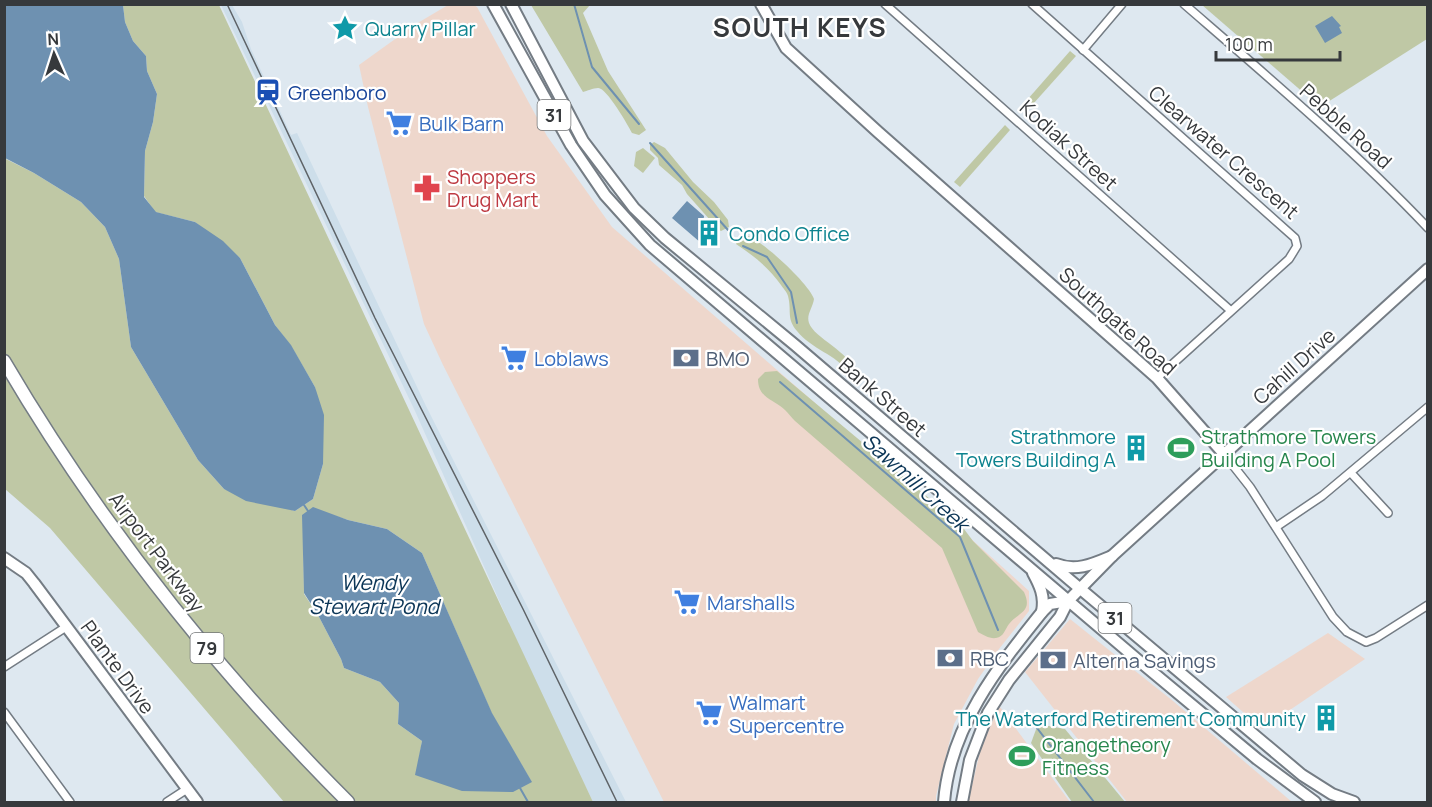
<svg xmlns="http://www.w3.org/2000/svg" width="1432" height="807" viewBox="0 0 1432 807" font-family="Manrope,sans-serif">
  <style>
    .commercial { fill: #eed7cc }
    .built { fill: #cddeea }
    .green { fill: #bfc8a5; fill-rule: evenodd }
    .water { fill: #6e91b1 }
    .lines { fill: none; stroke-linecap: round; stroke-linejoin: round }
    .stream { stroke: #6e91b1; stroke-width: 2 }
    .street-casing { stroke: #747c84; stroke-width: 10 }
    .secondary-casing { stroke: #747c84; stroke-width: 14 }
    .primary-casing { stroke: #747c84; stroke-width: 14 }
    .highway-casing { stroke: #747c84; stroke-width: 15 }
    .street { stroke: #fff; stroke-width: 7 }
    .secondary { stroke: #fff; stroke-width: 10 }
    .primary { stroke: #fff; stroke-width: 10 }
    .highway { stroke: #fff; stroke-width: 12 }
    .tram { stroke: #5e6367; stroke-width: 1.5 }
    .labels { text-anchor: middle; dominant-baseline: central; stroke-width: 4.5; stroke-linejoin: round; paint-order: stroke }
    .shield { fill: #fff; stroke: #727476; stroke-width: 1.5 }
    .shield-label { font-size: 18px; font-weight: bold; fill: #36393c }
    .culture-label { font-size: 20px; fill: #0d838f; stroke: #fff; text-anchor: start }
    .transit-label { font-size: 20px; fill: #164399; stroke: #fff; text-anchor: start }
    .shop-label { font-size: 20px; fill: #366cbe; stroke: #fff; text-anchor: start }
    .street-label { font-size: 20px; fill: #36393c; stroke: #fff }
    .health-label { font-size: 20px; fill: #be3a42; stroke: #fff; text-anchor: start }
    .service-label { font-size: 20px; fill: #4e5e75; stroke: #fff; text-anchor: start }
    .leisure-label { font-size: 20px; fill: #27864d; stroke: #fff; text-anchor: start }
    .water-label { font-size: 21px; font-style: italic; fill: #0b3556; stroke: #fff }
    .district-label { font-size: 26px; font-weight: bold; letter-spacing: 1.5px; fill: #36393c; stroke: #fff }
  </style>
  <rect width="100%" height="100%" fill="#dee8f0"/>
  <g class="commercial">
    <path d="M448,5H474L477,7L547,136L612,227L950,520L1029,591V611L999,649L978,679L954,724L936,796V802H664L443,365L424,324L368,107L359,65L416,24Z"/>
    <path d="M1070,619L1173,701L1292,802H1127L1025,672Z"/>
    <path d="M1328,633L1365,659L1262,729L1226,697Z"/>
    <path d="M1000,707L1070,802H968L980,752L995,714Z"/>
  </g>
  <path class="built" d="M221,5H232L242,22L251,49L291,135L297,133L426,406L626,802H593L546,706L415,411Z"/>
  <g class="green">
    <path d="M123,5H219L593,802H284L50,528L5,489L4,158L34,173L81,202L105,227L119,259L131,347L198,460L224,489L295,511L313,499L323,464V449L315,387L291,346L275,325L240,258L195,222L155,212L144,196L145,151L153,122L157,94L147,71L146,56L133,41L125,22ZM314,509L348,520L387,529L422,553L492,714L531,781L418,766L422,741L398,724L399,703L380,682L344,668L341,659L318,615L304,594L303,517Z"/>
    <path d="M531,5H590L583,13L608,71L646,130L639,135L632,133C628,125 606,87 598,88C593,88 587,91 583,92Z"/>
    <path d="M1202,5H1427V39L1320,107Z"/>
    <path d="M1070,51L1076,56L1025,113L1020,108Z"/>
    <path d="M1005,125L1010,130L960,187L954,182Z"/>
    <path d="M654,142L665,148L693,182L714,202L728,220L729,227L721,231L718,229L687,194L682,185L659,165L658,158L650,150V145Z"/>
    <path d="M643,148L655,158L643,173L634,166L636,152Z"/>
    <path d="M748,236C764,242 809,284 814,299C813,307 806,315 809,323C814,338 851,352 855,373L848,372C837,355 811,349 797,331C786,318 792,311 788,296C787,292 783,288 781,285C768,267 754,256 736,244V239Z"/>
    <path d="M777,371L961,525L973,541L1024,592C1033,612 1019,612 1009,624C1005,629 1004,637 996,638C990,639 983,635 978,632L942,548L795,421C792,418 788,413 785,410C773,399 758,398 758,379L765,372Z"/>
    <path d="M1038,724L1065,729L1125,802H1072L1031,743Z"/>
  </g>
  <g class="water">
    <path d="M4,5H123L125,22L133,41L146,56L147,71L157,94L153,122L145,151L144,197L156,212L195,222L223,241L240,258L275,325L291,345L315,387L324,415L323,464L313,499L295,511L246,501L224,489L198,460L131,347L119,259L105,227L81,202L34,173L5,158Z"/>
    <path d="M1332,16L1341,26L1339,27L1342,33L1325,43L1315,26Z"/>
    <path d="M687,201L704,216L703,224L705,231L702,235L705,238L701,243L672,218Z"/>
    <path d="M313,507L348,520L387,529L422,553L492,713L532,782L513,792L462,791L415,775L422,741L398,724L399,703L380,682L344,668L341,659L318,615L304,593L302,515Z"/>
  </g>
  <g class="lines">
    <g class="stream">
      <path d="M574,4L592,67L639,124"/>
      <path d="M650,143L728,230"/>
      <path d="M743,246L767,257L791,292L797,323"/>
      <path d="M780,382L960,537L998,630"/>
      <path d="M304,505L308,511"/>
      <path d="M1027,715L1094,802"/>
      <path d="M520,788L528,802"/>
    </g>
    <g class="street-casing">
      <g id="street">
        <path d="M885,4L1230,310"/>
        <path d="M1032,4L1295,238L1297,246L1289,259L1157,378"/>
        <path d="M1184,4C1267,76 1352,148 1428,228"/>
        <path d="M1083,50L1122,4"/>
        <path d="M1224,454L1250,487L1333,617L1347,632L1366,642L1376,638L1428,605"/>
        <path d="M1351,473L1388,513"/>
        <path d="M1276,527L1322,496L1428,407"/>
        <path d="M4,667L66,627"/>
        <path d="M4,712L70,802"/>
        <path d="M167,802L187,789"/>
      </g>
    </g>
    <g class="secondary-casing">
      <g id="secondary">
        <path d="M761,4L786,48L878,132L1157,378L1224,454"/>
        <path d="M4,558L26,573L34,583L197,802"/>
        <path d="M944,802C950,727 997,668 1042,612L1050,604L1068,601"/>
        <path d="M962,802L970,760L988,713L1009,680L1060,617L1068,601L1112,556L1428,269"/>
      </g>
    </g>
    <g class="primary-casing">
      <g id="primary">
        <path d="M493,4L571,145L605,195L650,245L1138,660L1257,759L1315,802"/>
        <path d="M511,4L583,141L634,208L665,238L795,345L1071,581L1302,775L1332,794L1354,802"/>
        <path d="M1056,564C1076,572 1093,564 1112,556"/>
        <path d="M1033,573C1040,586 1045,596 1042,612"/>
      </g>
    </g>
    <g class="highway-casing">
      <path id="highway" d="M4,361C99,523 216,670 348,802"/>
    </g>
    <use href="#street" class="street"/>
    <use href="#secondary" class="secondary"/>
    <use href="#primary" class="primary"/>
    <use href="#highway" class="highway"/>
    <path class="tram" d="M227,4L375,318L523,609L617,802"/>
  </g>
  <defs>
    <g id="sight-bare" transform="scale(2.07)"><path d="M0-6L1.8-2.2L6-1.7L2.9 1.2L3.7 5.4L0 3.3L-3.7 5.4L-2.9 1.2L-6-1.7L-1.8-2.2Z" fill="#0f9aa8" stroke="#fff" stroke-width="2.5" paint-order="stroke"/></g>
    <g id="station-bare" transform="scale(2.07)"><path d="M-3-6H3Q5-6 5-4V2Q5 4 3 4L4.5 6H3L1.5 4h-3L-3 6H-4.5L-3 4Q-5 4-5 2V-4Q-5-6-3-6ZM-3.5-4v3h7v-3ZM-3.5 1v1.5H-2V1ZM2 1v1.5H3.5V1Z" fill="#1a4fb4" stroke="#fff" stroke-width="2.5" paint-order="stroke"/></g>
    <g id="supermarket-bare" transform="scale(2.07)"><path d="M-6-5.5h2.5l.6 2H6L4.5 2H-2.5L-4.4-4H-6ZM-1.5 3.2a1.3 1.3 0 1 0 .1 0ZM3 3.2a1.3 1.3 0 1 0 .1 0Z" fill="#3f7fe0" stroke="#fff" stroke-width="2.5" paint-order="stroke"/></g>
    <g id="pharmacy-bare" transform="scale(2.07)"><path d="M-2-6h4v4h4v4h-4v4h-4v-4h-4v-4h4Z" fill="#e0444e" stroke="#fff" stroke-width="2.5" paint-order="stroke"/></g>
    <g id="building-bare" transform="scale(2.07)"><path d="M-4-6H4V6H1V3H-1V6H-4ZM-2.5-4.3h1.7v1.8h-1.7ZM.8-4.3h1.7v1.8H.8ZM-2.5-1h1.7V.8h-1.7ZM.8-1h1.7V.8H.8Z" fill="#0f9aa8" stroke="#fff" stroke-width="2.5" paint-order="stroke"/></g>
    <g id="bank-bare" transform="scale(2.07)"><path d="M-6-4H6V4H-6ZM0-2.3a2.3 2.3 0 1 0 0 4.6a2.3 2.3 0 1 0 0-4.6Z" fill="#5c6f8a" stroke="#fff" stroke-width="2.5" paint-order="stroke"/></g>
    <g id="stadium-bare" transform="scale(2.07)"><path d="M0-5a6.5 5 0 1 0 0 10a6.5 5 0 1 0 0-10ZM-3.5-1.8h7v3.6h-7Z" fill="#2e9e5b" stroke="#fff" stroke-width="2.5" paint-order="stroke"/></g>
  </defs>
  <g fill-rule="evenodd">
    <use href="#sight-bare" x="345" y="28"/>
    <use href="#station-bare" x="268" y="92"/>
    <use href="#supermarket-bare" x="399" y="123"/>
    <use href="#pharmacy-bare" x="427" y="188"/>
    <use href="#building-bare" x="709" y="233"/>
    <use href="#supermarket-bare" x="514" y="358"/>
    <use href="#bank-bare" x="686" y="358"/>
    <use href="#building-bare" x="1136" y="448"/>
    <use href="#stadium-bare" x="1181" y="448"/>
    <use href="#supermarket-bare" x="687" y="602"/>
    <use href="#bank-bare" x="950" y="658"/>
    <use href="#bank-bare" x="1053" y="660"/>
    <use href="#supermarket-bare" x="709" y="713"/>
    <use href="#building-bare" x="1326" y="718"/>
    <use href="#stadium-bare" x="1022" y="756"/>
  </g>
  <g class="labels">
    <g class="shield">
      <rect x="537.5" y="100" width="33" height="30" rx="4.5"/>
      <rect x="1098.5" y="603" width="33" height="30" rx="4.5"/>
      <rect x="190.5" y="633" width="33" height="30" rx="4.5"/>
    </g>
    <g class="shield-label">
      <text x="554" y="115">31</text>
      <text x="1115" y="618">31</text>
      <text x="207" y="648">79</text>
    </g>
    <g class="culture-label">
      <text x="365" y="28">Quarry Pillar</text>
      <text x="729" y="233">Condo Office</text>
      <text x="1116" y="436" text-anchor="end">Strathmore<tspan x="1116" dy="23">Towers Building A</tspan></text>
      <text x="1306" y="718" text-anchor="end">The Waterford Retirement Community</text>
    </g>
    <g class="transit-label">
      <text x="288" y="92">Greenboro</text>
    </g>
    <g class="shop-label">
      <text x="419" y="123">Bulk Barn</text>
      <text x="534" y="358">Loblaws</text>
      <text x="707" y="602">Marshalls</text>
      <text x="729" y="702">Walmart<tspan x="729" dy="23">Supercentre</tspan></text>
    </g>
    <g class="street-label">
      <text transform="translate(1346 126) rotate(42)">Pebble Road</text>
      <text transform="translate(1069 145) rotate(42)">Kodiak Street</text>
      <text transform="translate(1224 152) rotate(41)">Clearwater Crescent</text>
      <text transform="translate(1118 321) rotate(42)">Southgate Road</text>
      <text transform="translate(1294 366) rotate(-42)">Cahill Drive</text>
      <text transform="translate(883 397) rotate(41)">Bank Street</text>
      <text transform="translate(157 552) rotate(53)">Airport Parkway</text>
      <text transform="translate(118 667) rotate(54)">Plante Drive</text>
    </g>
    <g class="health-label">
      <text x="447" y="176">Shoppers<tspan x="447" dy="23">Drug Mart</tspan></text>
    </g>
    <g class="service-label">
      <text x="706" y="358">BMO</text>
      <text x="970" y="658">RBC</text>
      <text x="1073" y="660">Alterna Savings</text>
    </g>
    <g class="leisure-label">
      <text x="1201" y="436">Strathmore Towers<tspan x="1201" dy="23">Building A Pool</tspan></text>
      <text x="1042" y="744">Orangetheory<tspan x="1042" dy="23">Fitness</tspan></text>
    </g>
    <g class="water-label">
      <text transform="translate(916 482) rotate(42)">Sawmill Creek</text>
      <text x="374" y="582">Wendy<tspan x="374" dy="24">Stewart Pond</tspan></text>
    </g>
    <g class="district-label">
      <text x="800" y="27">SOUTH KEYS</text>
    </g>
  </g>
  <rect width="1432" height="807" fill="none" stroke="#36393c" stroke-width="12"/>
  <g transform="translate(54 54) rotate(357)" stroke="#ffffff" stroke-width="4.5" paint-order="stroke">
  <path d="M0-4.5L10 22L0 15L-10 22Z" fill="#36393c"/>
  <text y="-9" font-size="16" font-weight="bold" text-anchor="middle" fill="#36393c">N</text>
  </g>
  <path d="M1216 51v9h124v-9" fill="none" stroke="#36393c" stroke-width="3"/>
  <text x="1225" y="51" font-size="18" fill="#36393c" stroke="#ffffff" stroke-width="4.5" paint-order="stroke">100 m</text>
</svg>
